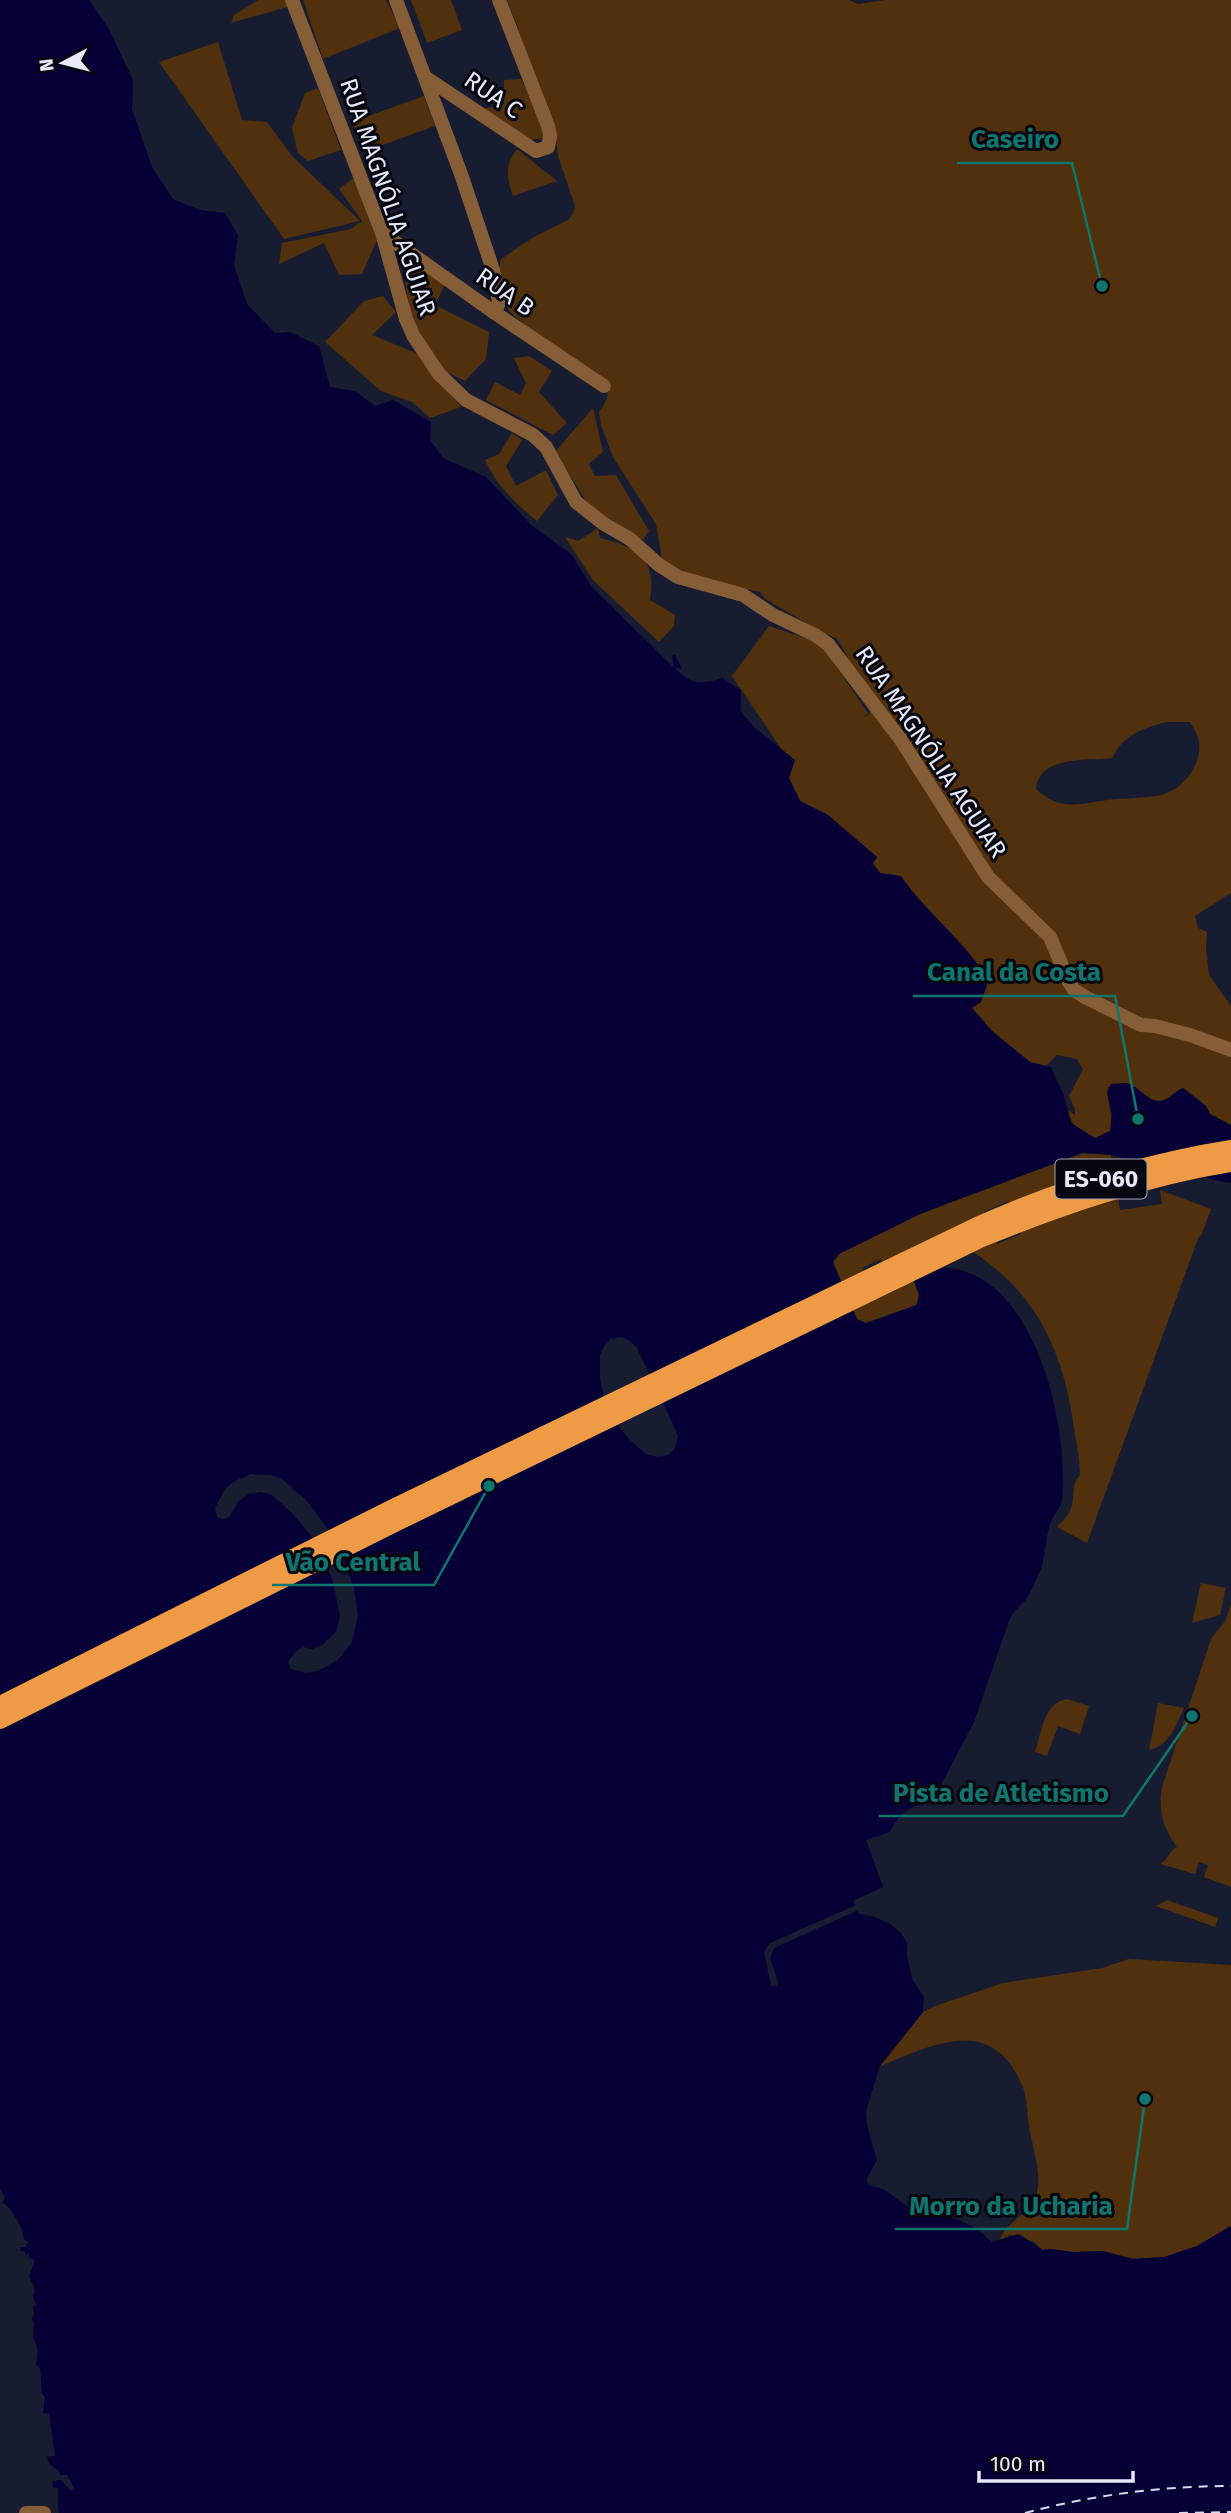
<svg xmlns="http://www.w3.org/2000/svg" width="1231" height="2513" viewBox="0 0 1231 2513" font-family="'Fira Sans',sans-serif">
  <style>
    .green { fill: #51300e; fill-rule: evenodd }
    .water { fill: #060036 }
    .pier { fill: #181c31 }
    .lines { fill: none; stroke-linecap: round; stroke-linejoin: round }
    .ferry { stroke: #d7dcef; stroke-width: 2; stroke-dasharray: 9 7; stroke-linecap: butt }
    .minor { stroke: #855d37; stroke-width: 14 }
    .major { stroke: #ef9b45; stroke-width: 18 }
    .labels { text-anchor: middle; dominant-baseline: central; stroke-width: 6; stroke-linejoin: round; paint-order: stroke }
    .shield { fill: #060710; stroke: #a2a5b2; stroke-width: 2 }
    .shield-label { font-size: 23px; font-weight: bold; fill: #e5e9f8 }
    .street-label { font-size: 24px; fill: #e5e9f8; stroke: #060710 }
    .leader { fill: none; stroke: #0f766e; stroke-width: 2.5 }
    .callout-dot { fill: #0f766e; stroke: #060710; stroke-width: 2.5 }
    .callout-label { font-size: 26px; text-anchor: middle; font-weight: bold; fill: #0f766e; stroke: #060710; stroke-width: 6; stroke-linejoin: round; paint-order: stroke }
  </style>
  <rect width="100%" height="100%" fill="#181c31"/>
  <g class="green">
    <path d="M258,0H285L287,7L231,23L234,15Z"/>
    <path d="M303,0H386L400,28L323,59Z"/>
    <path d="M411,0H451L462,30L427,43Z"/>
    <path d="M507,0H849L858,4L885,0H1231V893L1195,916L1198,928L1207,932L1206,949L1209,975L1231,1006V1125L1210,1114L1206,1106L1183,1088L1162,1102L1152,1100L1129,1084L1108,1087C1106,1102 1114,1115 1110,1131L1095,1138C1080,1131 1071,1126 1068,1110L1075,1115V1109L1069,1096L1083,1069L1077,1059L1057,1055L1046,1066L1030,1062L992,1031L972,1008L978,964C954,933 922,907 901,877L880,873L872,863L877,858L828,815L800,801L789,778L792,765L732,676L769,626L820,643L868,713L862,718L869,714L873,707L841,645L836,638L823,633L764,598L760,592L701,578H689L662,559L656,524L613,457L601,425L599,412C610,397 611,389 599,374C579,361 512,322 503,302C499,290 498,271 501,259L534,237L568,220L573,214L575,206L558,156L555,132L528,69L518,28ZM1166,722H1190C1193,727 1196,732 1198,737C1205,761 1185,789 1161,795C1147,798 1132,798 1118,799C1086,801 1063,815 1036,789C1039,755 1088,761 1112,758C1124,734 1142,729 1166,722Z"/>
    <path d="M218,42L242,120L267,122L292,156L360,221L284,239L159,62Z"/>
    <path d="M521,79L535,106L544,138L531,140L483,109L504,104V80Z"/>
    <path d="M318,88L341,150L308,161L298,153L292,128L305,93Z"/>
    <path d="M424,96L435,126L363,152L352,122Z"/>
    <path d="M517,149L557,181L513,196C506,177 505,165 517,149Z"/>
    <path d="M356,176L377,240L362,274L339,275L324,243L279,264L282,243L351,229L362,221L339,189Z"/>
    <path d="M401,253L448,277L435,305L489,332L486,359L465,381L445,371L411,319Z"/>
    <path d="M383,296L396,312L372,335L416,353L461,407L430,418L412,402L381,391L325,342L364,301Z"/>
    <path d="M529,356L552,371L539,392L567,423L553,435L486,400L495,382L520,395L526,383L514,358Z"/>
    <path d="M593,408L603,452L589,464L595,476L616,475L649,531L643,540L590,507L555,452Z"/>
    <path d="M512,433L522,440L506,466L516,486L546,470L558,495L537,521C515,503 497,486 485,460L499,454Z"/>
    <path d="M598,528L600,538C637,547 657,559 650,600L675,615L674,626L659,642L593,580L565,537L578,541Z"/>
    <path d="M1083,1153L1111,1155L1120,1210L1162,1204L1160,1190L1211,1209L1201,1236H1199L1087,1543L1057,1527C1062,1521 1069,1516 1071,1508C1076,1495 1070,1486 1080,1475C1080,1459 1076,1443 1074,1427C1063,1349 1035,1289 965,1247L910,1269L919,1295L916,1305L866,1323L857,1319L833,1262L839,1254L920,1214ZM1008,1201L1021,1234L997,1244L984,1212ZM881,1259L897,1290L877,1299L862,1268Z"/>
    <path d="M1201,1583L1226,1588L1220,1615L1192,1623Z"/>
    <path d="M1231,1603V1887L1204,1877L1208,1865L1199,1862L1195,1874L1160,1864C1169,1859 1170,1850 1177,1847C1163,1828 1158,1810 1162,1787L1211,1639L1226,1620Z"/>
    <path d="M1067,1699L1089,1706L1080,1734L1058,1726L1047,1756L1035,1752C1041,1734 1044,1702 1067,1699Z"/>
    <path d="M1158,1703L1184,1708C1175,1727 1170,1745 1149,1750Z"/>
    <path d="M1167,1900L1218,1918L1215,1927L1156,1906Z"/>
    <path d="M1129,1959L1231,1965V2226L1197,2246L1164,2257L1133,2259L1103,2251L1073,2252L1051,2249L1043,2250L1034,2242L1010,2235L1000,2240C1006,2220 1030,2216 1036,2195C1043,2176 1032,2146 1029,2127C1027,2114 1027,2096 1022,2085C991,2013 933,2045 880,2066L923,2012L935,2006L1003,1983L1102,1968Z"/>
  </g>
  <path class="water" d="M0,0H89L109,29L133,80L132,109L152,167L173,199L200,210L225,213L238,235L234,265L247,304L275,333L290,332L319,346L330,387L355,391L375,406L393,400L431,422L430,440L443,458L486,477L531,525L571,554L591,586L674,668L672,656L675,654L682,669L675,668C691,685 702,685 722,678L741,690V712L755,728L795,760L789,778L800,801L828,815L877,857L873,863L880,873L901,876C927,914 966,941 988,982L981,1002L972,1008L992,1031L1030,1062L1051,1067L1064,1096L1071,1123L1095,1138L1110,1131L1112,1114L1107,1092L1111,1084C1116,1084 1124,1082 1129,1084C1141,1088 1150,1105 1164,1100C1172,1098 1174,1091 1183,1088L1206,1106L1210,1114L1231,1125V1183L1170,1171L1113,1155L1082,1153L920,1214L839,1254L833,1262L857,1319L866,1323L917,1305L919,1295L911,1273C1026,1235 1070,1417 1062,1498C1062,1508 1054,1513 1051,1522C1045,1537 1046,1554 1041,1569C1037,1578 1030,1594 1024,1602C1018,1608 1014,1611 1010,1618L974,1722L932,1802C911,1805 899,1813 890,1832L866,1840L883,1887L853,1901L859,1914L875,1917L890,1924L901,1933L907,1943V1956L912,1979L924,1997L923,2012L880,2066L870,2098L866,2112L867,2125L877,2160L867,2178L868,2185L885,2190L912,2210L948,2216L965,2223L977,2229L992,2242L1019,2234L1043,2250L1051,2249L1073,2252L1103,2251L1133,2259L1164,2257L1197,2246L1231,2226V2513H59C57,2505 59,2496 58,2488H53L52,2481L61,2480L70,2490L75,2489L67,2475H60L59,2471L50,2465L47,2457L55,2456L49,2414L43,2413L45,2397L42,2394L40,2368L36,2365C38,2356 39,2345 33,2338L34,2323L32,2319L34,2314L33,2306L36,2305L33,2296C37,2289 32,2284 29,2277L35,2260L29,2258V2253L25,2255V2252L20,2251L21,2247H26L28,2242L24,2239C23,2227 12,2209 2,2202L5,2198L0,2188Z"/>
  <g class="pier">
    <path d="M622,1337L630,1341L637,1348L674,1426L678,1437L675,1448L668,1455L657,1457L646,1454L630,1440L616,1423L343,1557L354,1589L358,1615L352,1642L338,1660L318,1671L306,1673L291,1669L288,1662L296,1651L303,1647L312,1649L322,1645L336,1632L340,1616L332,1578L311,1536L293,1514L272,1495L261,1492L249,1494L239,1501L229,1517L223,1519L217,1517L215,1508L225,1489L233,1482L251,1474L271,1475L282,1479L307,1501L330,1532L604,1398L600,1379V1356L604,1346L610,1339Z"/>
    <path d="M858,1904L861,1909L774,1948L770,1958L778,1982L777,1986H771L764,1952L770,1943Z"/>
  </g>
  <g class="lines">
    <g class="ferry">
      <path d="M1025,2513C1092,2495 1162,2486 1231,2486"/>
      <path d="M1179,2513L1231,2512"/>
    </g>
    <g class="minor">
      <path d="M292,0L382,233L406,319L413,335L439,374L466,400L533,435L546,447L576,502L604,524L630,539L659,565L678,577L743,595L773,615L815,635L828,644L901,740L988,877L1050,937L1068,980L1074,990L1085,997L1141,1025L1155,1026L1190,1035L1231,1050"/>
      <path d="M396,0L461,174L493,270L499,302L495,313"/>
      <path d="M425,77L536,151L548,147L550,136L548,126L499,0"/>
      <path d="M382,233L495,313L604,386"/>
      <path d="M26,2513H44"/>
    </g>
    <g class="major">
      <path d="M0,1705L393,1508L977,1226C1058,1190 1143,1163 1231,1149"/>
      <path d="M0,1720L399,1521L982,1238C1063,1205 1145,1177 1231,1163"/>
    </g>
  </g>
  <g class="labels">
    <rect class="shield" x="1055.5" y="1159.5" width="91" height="39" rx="5"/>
    <g class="shield-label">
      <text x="1101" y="1179">ES-060</text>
    </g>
    <g class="street-label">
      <text transform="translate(493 95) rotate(34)">RUA C</text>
      <text transform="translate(388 197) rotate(71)">RUA MAGNÓLIA AGUIAR</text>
      <text transform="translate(505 292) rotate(35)">RUA B</text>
      <text transform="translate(931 752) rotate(56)">RUA MAGNÓLIA AGUIAR</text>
    </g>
  </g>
  <path class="leader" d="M1102 286L1072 163H957M1138 1119L1115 996H913M489 1486L434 1585H272M1192 1716L1123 1816H879M1145 2099L1127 2229H895"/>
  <g class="callout-dot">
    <circle cx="1102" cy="286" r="7"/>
    <circle cx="1138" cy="1119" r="7"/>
    <circle cx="489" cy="1486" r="7"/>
    <circle cx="1192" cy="1716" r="7"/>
    <circle cx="1145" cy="2099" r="7"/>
  </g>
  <g class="callout-label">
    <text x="1015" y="148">Caseiro</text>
    <text x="1014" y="981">Canal da Costa</text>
    <text x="353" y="1571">Vão Central</text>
    <text x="1001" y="1802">Pista de Atletismo</text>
    <text x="1011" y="2215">Morro da Ucharia</text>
  </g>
  <g transform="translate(63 63) rotate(263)" stroke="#060710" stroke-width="5" paint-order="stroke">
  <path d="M0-5L12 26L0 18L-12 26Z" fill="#e5e9f8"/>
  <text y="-10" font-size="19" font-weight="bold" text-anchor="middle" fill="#e5e9f8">N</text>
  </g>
  <path d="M979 2471v10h154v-10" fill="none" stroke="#e5e9f8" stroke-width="3.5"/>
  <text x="990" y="2471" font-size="21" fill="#e5e9f8" stroke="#060710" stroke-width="5" paint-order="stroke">100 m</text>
</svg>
